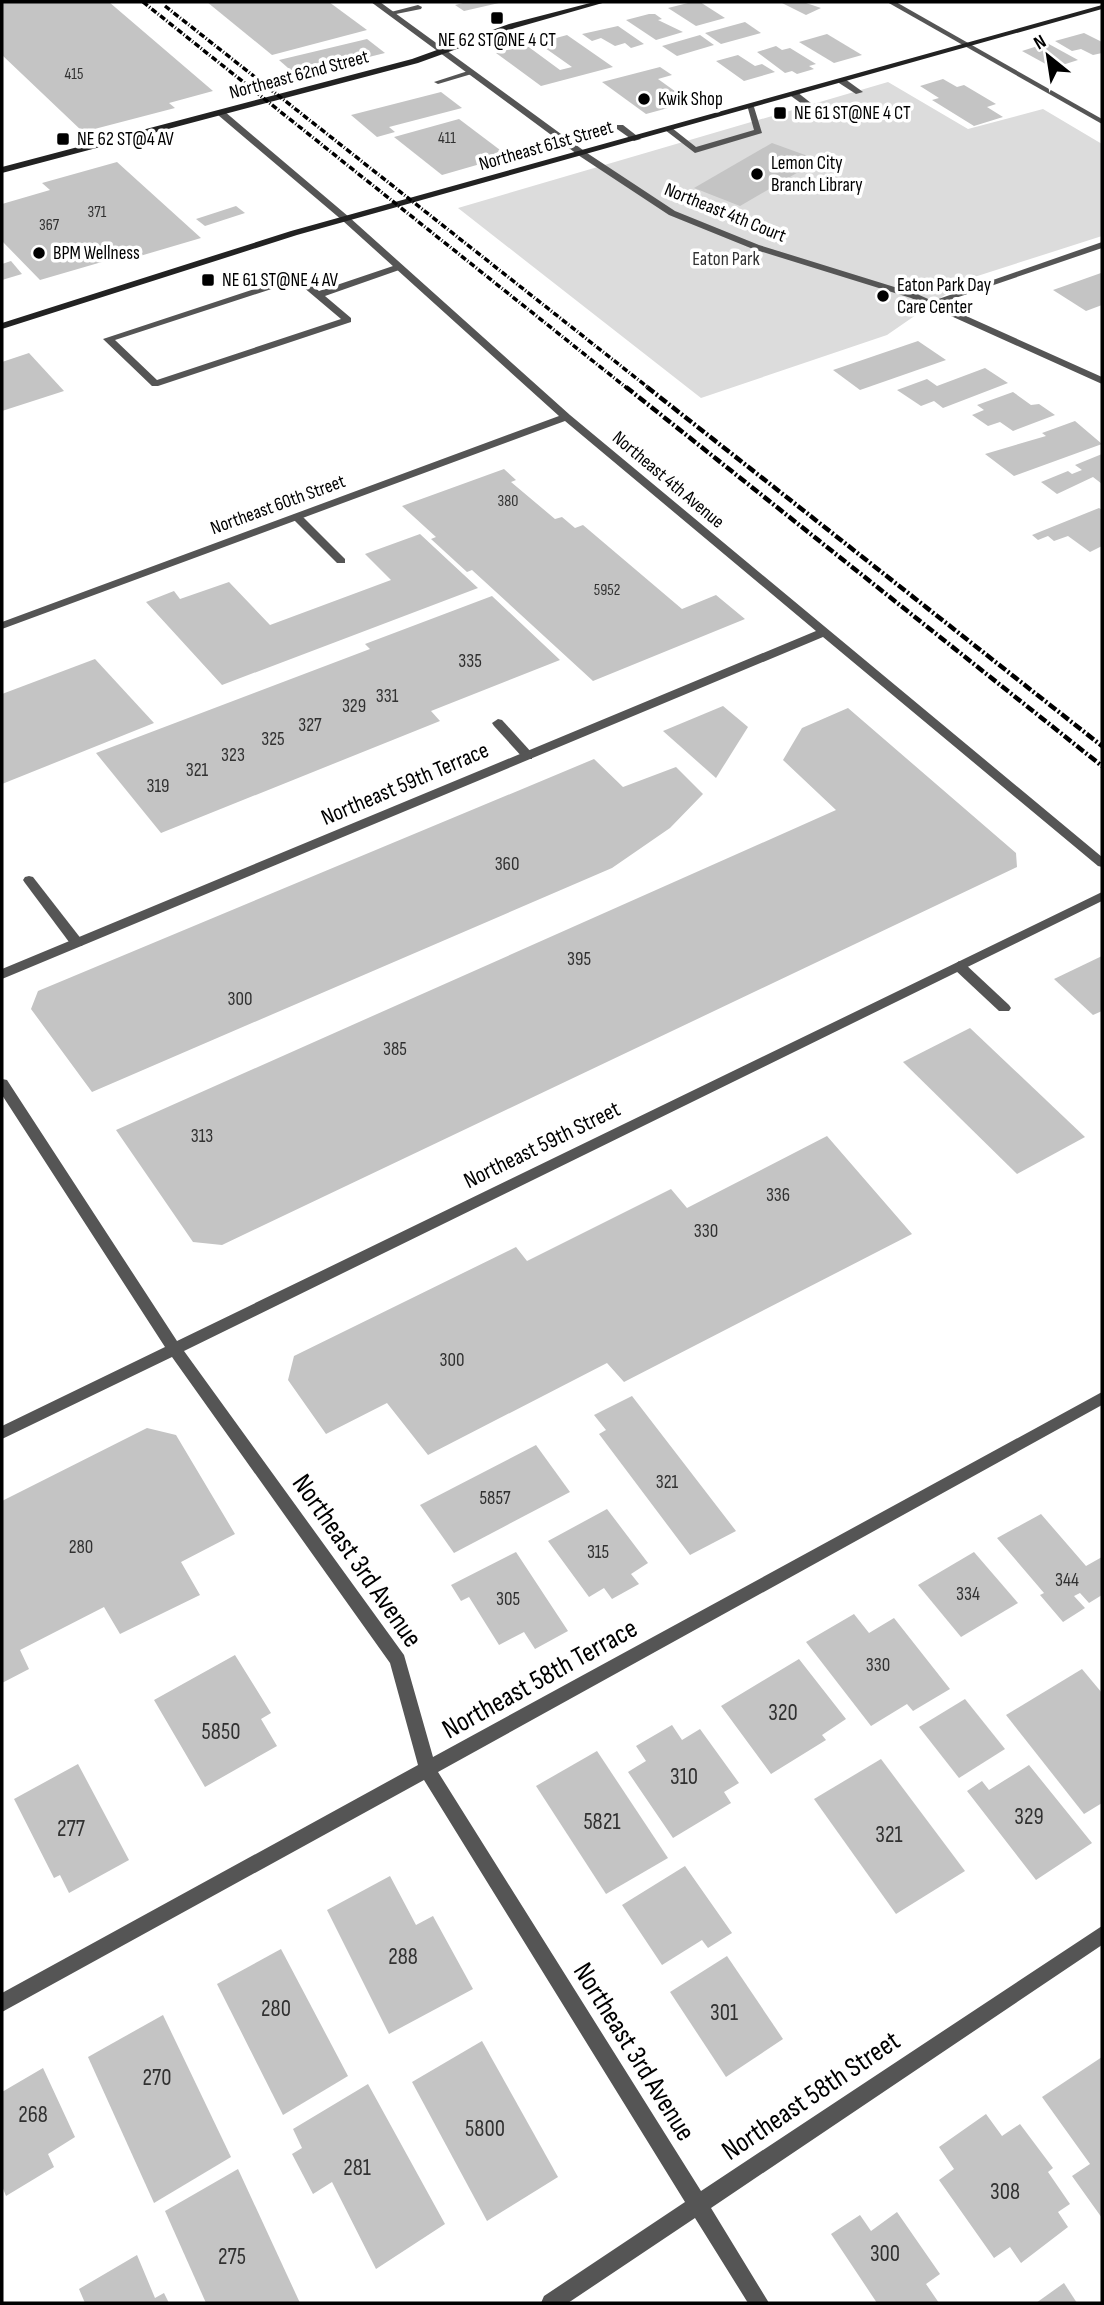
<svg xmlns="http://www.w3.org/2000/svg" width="1104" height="2305" viewBox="0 0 1104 2305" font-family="'Sofia Sans Condensed',sans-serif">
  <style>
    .green { fill: #dcdcdc }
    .building { fill: #c4c4c4 }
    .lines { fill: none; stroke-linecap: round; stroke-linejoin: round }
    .service { fill: #555; fill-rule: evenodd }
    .minor { fill: #555; fill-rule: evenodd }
    .tertiary { fill: #555; fill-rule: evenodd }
    .secondary { fill: #222; fill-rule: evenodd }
    .rail-far1 { stroke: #000; stroke-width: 3.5; stroke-dasharray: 6 2 1 2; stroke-linecap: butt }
    .rail { stroke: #000; stroke-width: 4.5; stroke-dasharray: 9 2.5 2 2.5; stroke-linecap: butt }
    .poi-dot { fill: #000; stroke: #fff; stroke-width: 2.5 }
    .labels { text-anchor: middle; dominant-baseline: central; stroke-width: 7; stroke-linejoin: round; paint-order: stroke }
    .far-number-label { font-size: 16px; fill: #313131 }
    .far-poi-label { font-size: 19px; fill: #000; stroke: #fff; text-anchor: start }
    .far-street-label { font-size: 19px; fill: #000; stroke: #fff }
    .far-park-label { font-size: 19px; fill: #333; stroke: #fff }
    .number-label { font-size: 19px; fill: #313131 }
    .street-label { font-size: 23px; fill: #000; stroke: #fff }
    .near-number-label { font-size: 23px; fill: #313131 }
    .near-street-label { font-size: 28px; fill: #000; stroke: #fff }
  </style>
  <rect width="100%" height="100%" fill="#fff"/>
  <path class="green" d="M888,82L968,129L1043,109L1102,144V236L968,279L887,335L701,398L458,208Z"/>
  <g class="building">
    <path d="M2,2H109L213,91L169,103L175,108L83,132L2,55Z"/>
    <path d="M207,2H329L367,30L272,55Z"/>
    <path d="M467,2H499V3L464,11L455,5Z"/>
    <path d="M692,2H700L725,18L696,26L668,8Z"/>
    <path d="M780,2H803L821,8L806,15Z"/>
    <path d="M649,14H655L662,19L658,20L683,32L656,40L626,20Z"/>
    <path d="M745,22L761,33L721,44L705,33Z"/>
    <path d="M618,26L644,44L631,48L625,43L615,46L601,38L592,41L582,34Z"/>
    <path d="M1084,33L1102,42V53L1093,55L1081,49L1072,51L1055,41Z"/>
    <path d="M827,34L862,55L834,63L799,42Z"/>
    <path d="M567,35L613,67L541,86L496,53L526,45L560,70L572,67L538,43Z"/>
    <path d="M700,35L714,45L677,56L662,46Z"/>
    <path d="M367,39L385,53L296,75L279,60Z"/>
    <path d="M1047,43L1078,60L1053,68L1022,51Z"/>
    <path d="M776,46L782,50L790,48L816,64L809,66L814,69L797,74L792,71L785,73L757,52Z"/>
    <path d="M738,55L755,66L762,64L775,72L744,81L716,61Z"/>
    <path d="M660,67L672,75L658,79L690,102L646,114L602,82Z"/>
    <path d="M943,79L957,87L964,85L996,104L987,107L1003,117L974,126L932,100L939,98L920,86Z"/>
    <path d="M441,92L462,108L389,127L395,132L377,137L351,115Z"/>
    <path d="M459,119L508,156L442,175L394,137Z"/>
    <path d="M772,143L819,160L740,206L694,188Z"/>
    <path d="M117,162L201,238L123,261L119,257L40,280L2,241V204L50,190L42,183Z"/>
    <path d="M236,206L245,213L205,226L196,219Z"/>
    <path d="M11,261L22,274L2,280V264Z"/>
    <path d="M1101,273L1102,305L1086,311L1053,290Z"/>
    <path d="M918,341L946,360L860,390L833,370Z"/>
    <path d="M29,353L64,391L2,411V362Z"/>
    <path d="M985,368L1008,383L943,408L934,401L921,406L897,390L927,379L937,386Z"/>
    <path d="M1013,392L1031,405L1039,404L1055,415L1013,431L1000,422L988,426L972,415L984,410L977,405Z"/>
    <path d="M1075,421L1102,444L1014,476L985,454L1046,436L1042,433Z"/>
    <path d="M1102,454V484L1093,477L1057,494L1041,482L1068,471L1072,474L1082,470L1075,465Z"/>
    <path d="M504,469L516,480L511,482L555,519L562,517L575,528L583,525L682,609L716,595L745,619L593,681L472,570L467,572L431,539L436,537L402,506Z"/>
    <path d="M1099,508L1102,510V546L1090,552L1068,536L1054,541L1048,536L1038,540L1032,535Z"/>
    <path d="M420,534L478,588L222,685L146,602L174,591L180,599L229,582L270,625L391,580L365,554Z"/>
    <path d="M492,596L560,660L431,711L440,721L161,833L96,753L370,649L365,644Z"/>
    <path d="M95,659L154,723L2,784V694Z"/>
    <path d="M723,706L748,727L716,778L663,731Z"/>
    <path d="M848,708L1016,853L1017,867L222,1245L193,1242L116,1130L836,810L783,760L802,728Z"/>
    <path d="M594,759L623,787L676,767L703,794L670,828L612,868L92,1092L31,1009L38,991Z"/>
    <path d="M1102,956V1011L1093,1015L1054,979Z"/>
    <path d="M970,1028L1085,1137L1017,1174L903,1062Z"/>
    <path d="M827,1136L912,1234L624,1382L607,1363L428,1455L387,1403L326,1434L288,1380L294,1356L516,1247L527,1261L671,1189L687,1208Z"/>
    <path d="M632,1396L736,1531L690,1555L599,1434L606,1430L594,1415Z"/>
    <path d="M147,1428L176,1435L235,1534L181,1562L200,1595L120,1634L104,1607L20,1650L29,1669L2,1683V1501Z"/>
    <path d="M536,1445L570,1492L454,1553L420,1505Z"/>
    <path d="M607,1509L648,1563L631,1574L639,1584L612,1599L604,1588L589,1597L548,1541Z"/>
    <path d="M1041,1514L1086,1566L1102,1557V1595L1089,1603L1080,1593L1074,1596L1085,1608L1063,1622L1040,1595L1044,1593L997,1538Z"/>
    <path d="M516,1552L568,1631L535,1649L524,1632L499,1645L469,1597L461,1601L451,1585Z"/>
    <path d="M974,1552L1018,1603L961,1637L918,1585Z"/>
    <path d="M854,1614L869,1633L894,1618L950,1689L913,1711L907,1704L871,1726L806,1642Z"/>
    <path d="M235,1655L271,1713L261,1719L277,1746L205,1787L154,1700Z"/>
    <path d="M799,1659L846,1719L822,1735L826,1740L771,1774L721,1706Z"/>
    <path d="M1082,1669L1102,1693V1803L1084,1814L1006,1715Z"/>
    <path d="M965,1699L1005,1749L959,1778L919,1727Z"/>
    <path d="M672,1725L682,1740L700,1729L739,1783L724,1792L731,1803L673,1838L628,1772L646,1761L636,1746Z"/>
    <path d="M597,1751L668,1858L606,1894L536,1786Z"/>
    <path d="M881,1759L965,1871L896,1914L814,1799Z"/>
    <path d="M78,1764L129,1860L69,1893L60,1875L54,1878L14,1799Z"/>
    <path d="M1029,1765L1092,1843L1036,1880L967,1791L982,1781L989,1790Z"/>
    <path d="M685,1866L732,1933L708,1948L702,1940L662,1965L622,1905Z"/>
    <path d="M390,1876L416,1925L433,1916L473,1989L389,2034L327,1910Z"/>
    <path d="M281,1949L348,2076L283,2115L217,1984Z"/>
    <path d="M727,1956L783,2039L726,2077L670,1992Z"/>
    <path d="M163,2015L231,2157L154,2203L88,2057Z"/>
    <path d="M482,2041L558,2177L487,2221L412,2082Z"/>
    <path d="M1102,2057V2218L1072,2176L1090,2164L1042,2097Z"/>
    <path d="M43,2068L75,2137L48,2154L54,2167L6,2196L2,2186V2092Z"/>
    <path d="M368,2084L445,2224L376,2269L332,2182L313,2194L292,2154L302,2148L293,2129Z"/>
    <path d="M986,2114L1002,2136L1020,2124L1053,2168L1048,2172L1070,2204L1058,2212L1068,2227L1021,2263L1010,2247L994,2258L939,2180L954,2169L939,2147Z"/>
    <path d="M238,2169L300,2303H206L165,2211Z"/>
    <path d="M897,2212L940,2274L926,2284L939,2303H877L831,2234L860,2215L871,2231Z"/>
    <path d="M137,2255L155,2298L164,2293L169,2303H85L79,2289Z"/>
    <path d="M1064,2283L1077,2303H1036Z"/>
  </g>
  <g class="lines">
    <g class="service">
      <path d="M418,5L422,7L421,9L391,15L387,13Z"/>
      <path d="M468,71L475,73L438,84L434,82Z"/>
      <path d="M839,79H845L863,92L856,94L839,83Z"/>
      <path d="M791,92H797L816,107L809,109L791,96Z"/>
      <path d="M747,105L754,107L762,133L695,153L665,130L672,128L696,147L754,130Z"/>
      <path d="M617,125H623L641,139L634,141L617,129Z"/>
      <path d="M399,264L404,267L402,269L325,296L351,318V322L158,386H152L103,339L294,276H300L319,291ZM296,281L341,319L157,380L115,340Z"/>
      <path d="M297,514L301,515L345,559V563H337L293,519V515Z"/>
      <path d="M498,719L502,720L532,753V759H524L494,726L492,723Z"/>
      <path d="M29,876L33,877L82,940L83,943L82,946H72L25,883L23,880L25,877Z"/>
      <path d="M959,961L964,963L1009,1005L1011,1008L1009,1011H999L954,969L953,966Z"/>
    </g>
    <g class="minor">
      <path d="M887,2H896L1102,119V124Z"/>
      <path d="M218,111H224L349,217L570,415L1102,857V867L1098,866L823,637L2,979V969L816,631L565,421L2,629V622L559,416L343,221L218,115Z"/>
      <path d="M1102,242V248L935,305L927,303Z"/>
      <path d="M1102,892V901L184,1351L404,1655L433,1757L1102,1392V1405L438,1772L701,2191L1102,1926V1945L711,2208L769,2303H748L695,2218L568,2303H541L544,2296L685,2202L424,1780L2,2012V1993L418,1765L390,1663L172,1357L2,1439V1426L165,1347L2,1095V1079L7,1080L177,1341Z"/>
    </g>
    <path class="tertiary" d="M371,2H380L587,153L675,211L759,245L917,294L1102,377V384L911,298L753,249L669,215L581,157Z"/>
    <g class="secondary">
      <path d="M594,2H606L515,28L418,63L2,173V167L412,59L509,24Z"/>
      <path d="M1102,5V9L297,235L2,329V323L291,231Z"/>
    </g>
    <g class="rail-far1">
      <path d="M143,2L628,389"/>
      <path d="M165,6L650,389"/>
    </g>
    <g class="rail">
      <path d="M626,387L1102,766"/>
      <path d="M647,387L1102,746"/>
    </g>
  </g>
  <g class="poi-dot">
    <rect x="490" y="11" width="14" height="14" rx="3.5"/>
    <circle cx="644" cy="99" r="7"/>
    <rect x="773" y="106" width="14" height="14" rx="3.5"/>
    <rect x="56" y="132" width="14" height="14" rx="3.5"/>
    <circle cx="757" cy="174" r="7"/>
    <circle cx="39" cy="253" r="7"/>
    <rect x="201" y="273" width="14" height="14" rx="3.5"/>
    <circle cx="883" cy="296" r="7"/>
  </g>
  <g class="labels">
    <g class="far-number-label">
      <text x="74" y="74">415</text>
      <text x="447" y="138">411</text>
      <text x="97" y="212">371</text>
      <text x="49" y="225">367</text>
      <text x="508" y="501">380</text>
      <text x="607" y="590">5952</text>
    </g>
    <g class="far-poi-label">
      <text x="497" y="40" text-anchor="middle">NE 62 ST@NE 4 CT</text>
      <text x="658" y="99">Kwik Shop</text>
      <text x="794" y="113">NE 61 ST@NE 4 CT</text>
      <text x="77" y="139">NE 62 ST@4 AV</text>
      <text x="771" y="163">Lemon City<tspan x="771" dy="22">Branch Library</tspan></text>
      <text x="53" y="253">BPM Wellness</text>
      <text x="222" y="280">NE 61 ST@NE 4 AV</text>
      <text x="897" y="285">Eaton Park Day<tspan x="897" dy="22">Care Center</tspan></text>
    </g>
    <g class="far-street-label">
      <text transform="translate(299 75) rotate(-15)">Northeast 62nd Street</text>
      <text transform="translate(546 146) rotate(-16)">Northeast 61st Street</text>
      <text transform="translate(725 213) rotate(22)">Northeast 4th Court</text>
      <text transform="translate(668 480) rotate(40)">Northeast 4th Avenue</text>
      <text transform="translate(278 505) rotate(-20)">Northeast 60th Street</text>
    </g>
    <g class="far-park-label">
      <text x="726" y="259">Eaton Park</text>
    </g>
    <g class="number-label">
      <text x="470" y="661">335</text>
      <text x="387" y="696">331</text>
      <text x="354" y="706">329</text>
      <text x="310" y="725">327</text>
      <text x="273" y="739">325</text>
      <text x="233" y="755">323</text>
      <text x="197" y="770">321</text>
      <text x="158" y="786">319</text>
      <text x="507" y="864">360</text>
      <text x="579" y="959">395</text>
      <text x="240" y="999">300</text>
      <text x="395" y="1049">385</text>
      <text x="202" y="1136">313</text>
      <text x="778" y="1195">336</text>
      <text x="706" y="1231">330</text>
      <text x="452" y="1360">300</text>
      <text x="667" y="1482">321</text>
      <text x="495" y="1498">5857</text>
      <text x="81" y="1547">280</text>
      <text x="598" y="1552">315</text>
      <text x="1067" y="1580">344</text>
      <text x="968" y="1594">334</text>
      <text x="508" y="1599">305</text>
      <text x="878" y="1665">330</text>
    </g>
    <g class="street-label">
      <text transform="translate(405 784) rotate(-23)">Northeast 59th Terrace</text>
      <text transform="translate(542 1145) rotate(-26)">Northeast 59th Street</text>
    </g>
    <g class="near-number-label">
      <text x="783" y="1713">320</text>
      <text x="221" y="1732">5850</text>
      <text x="684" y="1777">310</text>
      <text x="1029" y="1817">329</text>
      <text x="602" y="1822">5821</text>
      <text x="71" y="1829">277</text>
      <text x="889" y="1835">321</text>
      <text x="403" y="1957">288</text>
      <text x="276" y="2009">280</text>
      <text x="724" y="2013">301</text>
      <text x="157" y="2078">270</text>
      <text x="33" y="2115">268</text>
      <text x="485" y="2129">5800</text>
      <text x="357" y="2168">281</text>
      <text x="1005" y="2192">308</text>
      <text x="885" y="2254">300</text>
      <text x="232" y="2257">275</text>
    </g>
    <g class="near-street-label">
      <text transform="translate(357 1561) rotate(55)">Northeast 3rd Avenue</text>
      <text transform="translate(540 1679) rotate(-29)">Northeast 58th Terrace</text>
      <text transform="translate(634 2052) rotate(58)">Northeast 3rd Avenue</text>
      <text transform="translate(811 2096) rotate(-34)">Northeast 58th Street</text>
    </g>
  </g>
  <rect width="1104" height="2305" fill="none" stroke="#000000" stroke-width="7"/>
  <g transform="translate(1048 56) rotate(330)" stroke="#ffffff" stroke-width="5" paint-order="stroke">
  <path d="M0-5L12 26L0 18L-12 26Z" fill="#000000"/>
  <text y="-10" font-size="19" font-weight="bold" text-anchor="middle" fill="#000000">N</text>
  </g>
</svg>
